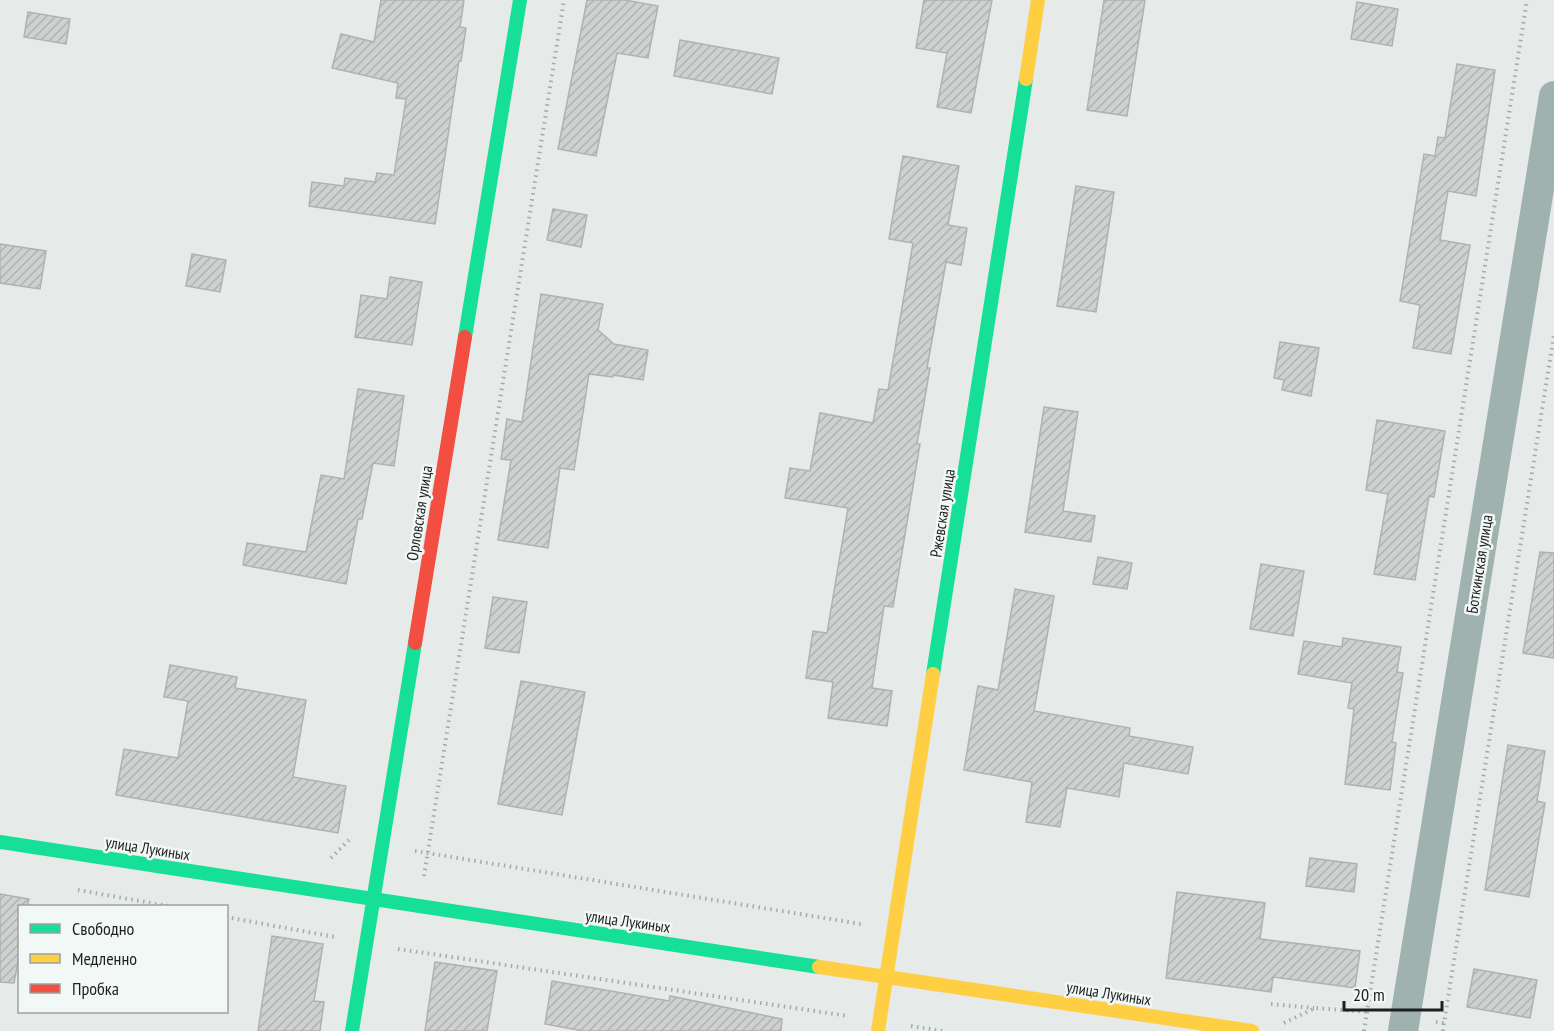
<svg xmlns="http://www.w3.org/2000/svg" width="1554" height="1031" viewBox="0 0 1554 1031" font-family="'PT Sans Narrow',sans-serif">
  <style>
    .building { fill: url(#building-hatch); stroke: #afb2b0; stroke-width: 1.5 }
    .lines { fill: none; stroke-linecap: round; stroke-linejoin: round }
    .path { stroke: #9fadab; stroke-width: 4; stroke-dasharray: 1.5 4.5; stroke-linecap: butt }
    .street { stroke: #9fb2af; stroke-width: 30 }
    .fast { stroke: #16e098; stroke-width: 14 }
    .slow { stroke: #ffcf43; stroke-width: 14 }
    .jam { stroke: #f24e42; stroke-width: 14 }
    .labels { text-anchor: middle; dominant-baseline: central; stroke-width: 5; stroke-linejoin: round; paint-order: stroke }
    .street-label { font-size: 16px; fill: #1e201f; stroke: #f2f8f5 }
  </style>
  <defs>
    <pattern id="building-hatch" width="6" height="6" patternUnits="userSpaceOnUse" patternTransform="scale(1.5)"><rect width="6" height="6" fill="#ced1cf"/><path d="M-1 1l2-2M0 6l6-6M5 7l2-2" fill="none" stroke="#b0b3b1"/></pattern>
  </defs>
  <rect width="100%" height="100%" fill="#e6eae8"/>
  <g class="building">
    <path d="M381,0H464L460,27L466,28L461,61H459L435,224L309,206L312,182L344,186L345,178L375,182L377,173L394,175L406,99L396,98L398,83L332,68L341,34L374,42Z"/>
    <path d="M587,0H625L658,6L648,58L617,53L596,156L558,149Z"/>
    <path d="M924,0H992L971,113L937,107L947,53L916,48Z"/>
    <path d="M1104,0H1145L1127,116L1087,110Z"/>
    <path d="M1357,2L1398,9L1392,46L1351,39Z"/>
    <path d="M28,12L70,19L66,44L24,37Z"/>
    <path d="M680,40L779,58L772,94L674,76Z"/>
    <path d="M1457,64L1495,70L1476,196L1448,191L1440,240L1470,245L1451,354L1413,348L1420,305L1400,301L1424,154L1435,156L1438,137L1445,138Z"/>
    <path d="M903,156L959,166L948,225L967,228L961,265L946,262L927,368H930L917,444H920L893,607L884,606L872,688L892,691L887,726L828,718L833,682L806,678L813,631L827,633L848,508L785,498L790,468L810,471L820,413L873,423L879,389L888,390L913,243L889,239Z"/>
    <path d="M1076,186L1114,192L1096,312L1057,306Z"/>
    <path d="M553,209L587,215L581,247L547,240Z"/>
    <path d="M0,244L46,251L40,289L0,283Z"/>
    <path d="M192,254L226,260L220,292L186,286Z"/>
    <path d="M390,277L422,282L412,345L355,337L361,295L387,299Z"/>
    <path d="M541,294L603,304L598,330L614,344L648,350L643,380L613,375V377L589,374L574,470L560,468L548,548L498,540L511,460L501,459L507,419L522,422Z"/>
    <path d="M1280,342L1319,348L1311,396L1282,390L1284,380L1274,378Z"/>
    <path d="M358,389L404,396L394,466L373,463L362,519H358L346,584L243,565L247,543L306,552L321,475L344,479Z"/>
    <path d="M1044,407L1078,412L1063,511L1095,516L1091,542L1025,532Z"/>
    <path d="M1377,420L1445,431L1434,497L1429,496L1415,580L1374,574L1388,494L1366,490Z"/>
    <path d="M1540,552L1554,553V658L1523,653Z"/>
    <path d="M1098,557L1132,563L1127,589L1093,584Z"/>
    <path d="M1261,564L1304,571L1293,636L1250,629Z"/>
    <path d="M1015,589L1054,596L1034,711L1130,728L1129,736L1193,747L1188,774L1124,763L1119,797L1067,788L1060,827L1026,822L1032,782L964,770L978,686L998,690Z"/>
    <path d="M493,597L527,602L519,653L485,648Z"/>
    <path d="M1343,638L1401,647L1397,672L1403,673L1392,742L1396,743L1390,790L1345,784L1354,709L1348,708L1352,683L1298,674L1304,641L1342,647Z"/>
    <path d="M170,665L237,677L235,688L306,700L293,777L346,786L338,833L116,795L124,749L178,758L188,701L164,697Z"/>
    <path d="M521,681L585,692L562,815L498,804Z"/>
    <path d="M1508,745L1545,751L1537,801L1545,803L1529,897L1485,890Z"/>
    <path d="M1310,858L1357,864L1354,892L1306,886Z"/>
    <path d="M1177,892L1265,903L1260,939L1360,951L1355,988L1273,977L1271,992L1166,978Z"/>
    <path d="M0,894L29,899L27,906H20V951L14,983L0,982Z"/>
    <path d="M272,936L323,944L314,1001L324,1002L320,1031H258Z"/>
    <path d="M435,962L497,971L487,1031H425Z"/>
    <path d="M1474,969L1537,980L1530,1018L1467,1007Z"/>
    <path d="M552,981L669,1001L670,996L782,1019L781,1031H583L545,1024Z"/>
  </g>
  <g class="lines">
    <g class="path">
      <path d="M415,851L861,924"/>
      <path d="M331,858L349,840"/>
      <path d="M424,876L564,0"/>
      <path d="M78,890L168,906"/>
      <path d="M226,917L335,937"/>
      <path d="M398,949L848,1016"/>
      <path d="M1271,1004L1314,1008"/>
      <path d="M1436,1022L1444,1023L1554,335"/>
      <path d="M1284,1023L1315,1008L1369,1012"/>
      <path d="M911,1026L943,1031"/>
      <path d="M1364,1031L1527,0"/>
      <path d="M1443,1031L1444,1023"/>
    </g>
    <path class="street" d="M1403,1031L1554,96"/>
    <g class="fast">
      <path d="M465,337L520,0"/>
      <path d="M933,674L1026,79"/>
      <path d="M0,842L819,967"/>
      <path d="M352,1031L415,643"/>
    </g>
    <g class="slow">
      <path d="M1026,79L1038,0"/>
      <path d="M819,967L1252,1031"/>
      <path d="M878,1031L933,674"/>
    </g>
    <path class="jam" d="M415,643L465,337"/>
  </g>
  <g class="labels">
    <g class="street-label">
      <text transform="translate(419 513) rotate(-81)">Орловская улица</text>
      <text transform="translate(942 513) rotate(-81)">Ржевская улица</text>
      <text transform="translate(1479 564) rotate(-81)">Боткинская улица</text>
      <text transform="translate(148 848) rotate(9)">улица Лукиных</text>
      <text transform="translate(628 921) rotate(8)">улица Лукиных</text>
      <text transform="translate(1109 993) rotate(9)">улица Лукиных</text>
    </g>
  </g>
  <rect x="18" y="905" width="210" height="108" fill="#f2f8f5" stroke="#9da29f" stroke-width="1.5"/>
  <rect x="30" y="924" width="30" height="9" fill="#16e098" stroke="#9da29f" stroke-width="1.5"/>
  <text x="72" y="935" font-size="18" fill="#1e201f">Свободно</text>
  <rect x="30" y="954" width="30" height="9" fill="#ffcf43" stroke="#9da29f" stroke-width="1.5"/>
  <text x="72" y="965" font-size="18" fill="#1e201f">Медленно</text>
  <rect x="30" y="984" width="30" height="9" fill="#f24e42" stroke="#9da29f" stroke-width="1.5"/>
  <text x="72" y="995" font-size="18" fill="#1e201f">Пробка</text>
  <path d="M1344 1001v9h98v-9" fill="none" stroke="#1e201f" stroke-width="3"/>
  <text x="1353" y="1001" font-size="18" fill="#1e201f" stroke="#f2f8f5" stroke-width="4.5" paint-order="stroke">20 m</text>
</svg>
